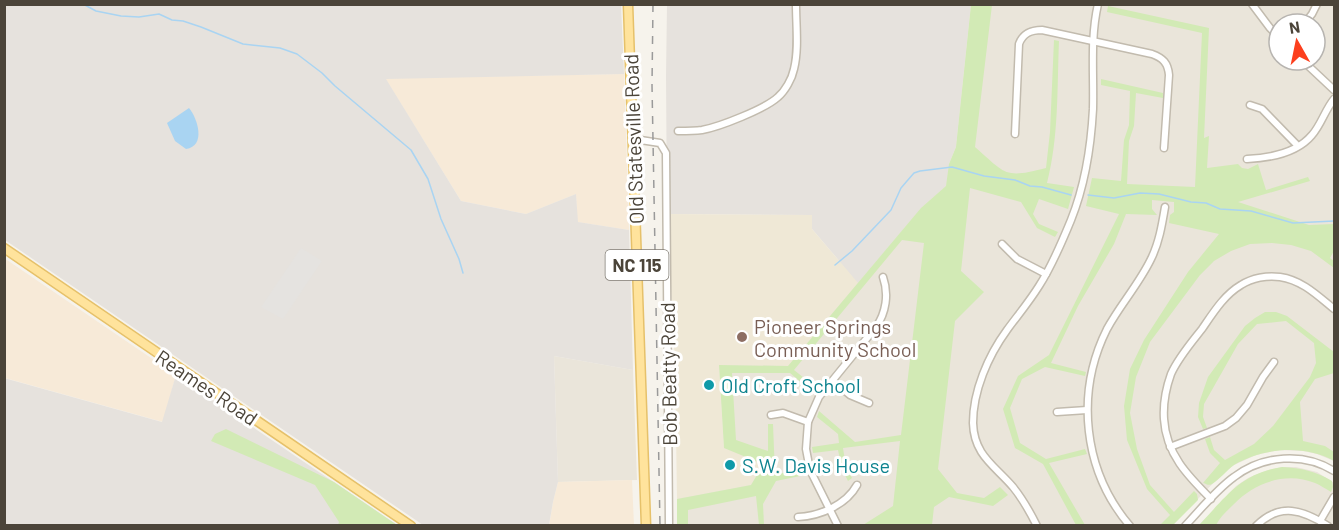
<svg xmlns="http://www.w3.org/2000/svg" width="1339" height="530" viewBox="0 0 1339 530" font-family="Barlow,sans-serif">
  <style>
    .residential { fill: #eae5da; fill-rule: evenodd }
    .commercial { fill: #f7ead8 }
    .industrial { fill: #e6e2dd }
    .education { fill: #efe8d6 }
    .green { fill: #d2eab5 }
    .parking { fill: #e5e3e0 }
    .water { fill: #a9d4f2 }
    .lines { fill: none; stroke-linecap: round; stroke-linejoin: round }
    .stream { stroke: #a9d4f2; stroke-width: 1.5 }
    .minor-casing { stroke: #c2bbae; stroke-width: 9 }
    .major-casing { stroke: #e6c16a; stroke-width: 11 }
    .minor { stroke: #fff; stroke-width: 6 }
    .major { stroke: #ffe39c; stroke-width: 8 }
    .rail { stroke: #9a9a9a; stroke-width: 1.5; stroke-dasharray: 8 8; stroke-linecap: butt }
    .education-dot { fill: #8d6e63; stroke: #fff; stroke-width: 2 }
    .culture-dot { fill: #0f9aa8; stroke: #fff; stroke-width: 2 }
    .labels { text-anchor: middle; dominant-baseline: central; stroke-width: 6; stroke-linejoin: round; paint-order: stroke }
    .shield { fill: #fff; stroke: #817c74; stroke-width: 1.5 }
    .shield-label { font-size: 18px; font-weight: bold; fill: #4b4439 }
    .street-label { font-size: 20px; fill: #4b4439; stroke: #fff }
    .education-label { font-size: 20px; fill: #785e54; stroke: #fff; text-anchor: start }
    .culture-label { font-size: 20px; fill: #0d838f; stroke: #fff; text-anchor: start }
  </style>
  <rect width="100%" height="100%" fill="#f6f3ec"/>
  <g class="residential">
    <path d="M971,5H1334V461L1317,454L1303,451L1279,450L1256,455L1234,465L1221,475L1173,525H677V499L724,448L719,365L949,164L956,147L957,137ZM1279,24H1315V60H1279Z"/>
    <path d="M554,356L633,370L637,480L558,482Z"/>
    <path d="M1282,467H1296L1317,472L1334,483V525L1199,526L1236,486L1248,478L1268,470Z"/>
  </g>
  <g class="commercial">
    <path d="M624,74L629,230L577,222L576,194L526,214L461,201L385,78Z"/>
    <path d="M4,258L176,375L163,422L5,378Z"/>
    <path d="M632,480L634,525L549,526L553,502L558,482Z"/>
  </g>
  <g class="industrial">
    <path d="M4,5H621L624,74L386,79L461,201L526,214L576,194L578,222L629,230L633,370L554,356L558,482L553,502L549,525H423L5,240Z"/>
    <path d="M667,5H971L956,147L949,164L946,186L921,208L858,283L812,229L811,215L667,214L666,76Z"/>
    <path d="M176,375L397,525H5L4,378L162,422Z"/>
  </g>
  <path class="education" d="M667,214L812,215V229L858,283L788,366L719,365L724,448L758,462L760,470L751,485L677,499L675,364Z"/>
  <g class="green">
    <path d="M971,5H992L975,147C1006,174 1004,179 1046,168L1050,132L1054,40L1059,41C1057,88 1059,137 1047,183L1074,187L1068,209L1039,199L1033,214L1039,224L1058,232L1055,237L1037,228L1021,202L970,188L961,271L984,292L955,321L938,469L957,493L984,498L1000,487L1008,495L993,506L949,497L934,507L932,525H863L893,506L900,441L843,448L846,467L852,478L848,481L842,469L838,450L813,453L812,447L839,443L838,434L817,417L819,411L855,442L901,435L924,243L902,240L794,370L818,389L815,394L790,373H732L736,440L768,451V424H773L775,474L803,470L805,475L776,481L763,504L764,525H759L756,496L688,510V525H677V499L751,485L760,470L758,462L724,448L719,365L788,366L921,208L946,186L949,164L956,147Z"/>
    <path d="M1108,6L1209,28L1204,138L1209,136L1207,168L1238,164L1242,168L1248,169L1258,164L1266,190L1308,177L1310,181L1238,202L1309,225L1334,224V251L1330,258L1334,261V268L1311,251L1291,245L1272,243L1250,244L1231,251L1214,261L1200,275L1150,342L1136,377L1130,413L1137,449L1150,485L1174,512L1194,491L1197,494L1198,500L1173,525H1160L1170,515L1147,489L1127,440L1124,406L1130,369L1144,340L1188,272L1219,234L1169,223L1170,215L1174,212V202L1152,200V209L1157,215L1126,214L1114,244L1078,306L1051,363L1086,372L1085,376L1045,367L1022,379L1010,408L1020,443L1046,459L1085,449L1087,454L1049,463L1085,525H1076L1043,464L1015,448L1003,409L1018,376L1049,355L1119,214L1086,206L1092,178L1121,181L1124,140L1129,125L1130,91L1101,85V79L1163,93V98L1136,93L1134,126L1129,141L1127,184L1195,187L1202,33L1107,12Z"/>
    <path d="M1265,312H1276L1287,316L1334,352V373L1315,379L1300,402L1303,441L1325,446L1334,452V461C1304,444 1263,448 1234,465C1227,470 1219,480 1212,484C1208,486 1207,484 1203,483L1220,463L1210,453L1205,439L1210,437L1214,450L1225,460L1254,444L1273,426L1310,377L1316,363L1314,343L1286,321L1257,324L1238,344L1204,404L1203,417L1207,428L1203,429L1198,417L1199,403L1208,377L1245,326L1255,318Z"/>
    <path d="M226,429L334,482L397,525H338L339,522L315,485L211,441L215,434Z"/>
    <path d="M1282,467C1302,468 1315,471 1332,481L1333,487L1331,492C1326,489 1320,485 1315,483C1286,471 1254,483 1234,504C1227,511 1220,517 1216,525H1199C1227,496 1240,474 1282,467Z"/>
  </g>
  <path class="parking" d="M301,248L322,261L283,319L261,307Z"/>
  <path class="water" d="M189,108C198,119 206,146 186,149L175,141L167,123Z"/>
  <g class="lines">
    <g class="stream">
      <path d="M83,4L96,11L121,16L139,17L159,14L172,20L183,21L201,27L243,44L280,48L297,54L322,73L335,86L411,150L428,179L441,219L459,259L463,273"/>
      <path d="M1088,195L1114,198L1140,193L1159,194L1191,202L1206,203L1220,209L1251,211L1293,223L1334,221"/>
      <path d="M835,265L852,251L891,210L901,188L907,181L914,173L920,171L952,167L984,176L1015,180L1030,186L1042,187L1071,195"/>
    </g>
    <g class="minor-casing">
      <g id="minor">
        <path d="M1252,4L1270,28L1279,37"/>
        <path d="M1304,24L1312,14L1317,4"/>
        <path d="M1302,60L1334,90"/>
        <path d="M1250,105L1262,109L1298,146"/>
        <path d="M678,131C686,131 694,131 702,130C719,127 765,109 778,97C785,91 792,79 794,69C799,49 796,26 796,4"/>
        <path d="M1015,134L1019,44C1023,33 1031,30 1042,30L1152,54C1163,58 1168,63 1169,75L1164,148"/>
        <path d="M634,139L660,143L666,153L669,526"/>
        <path d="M1247,159C1269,158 1297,153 1312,135C1321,125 1325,110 1334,99"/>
        <path d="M1002,244L1017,259L1046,274"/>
        <path d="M833,381L850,395L869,403"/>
        <path d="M1057,412L1087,410"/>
        <path d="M771,415L783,413L808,422"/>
        <path d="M1170,447L1225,426L1236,418L1247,405L1263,377L1274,362"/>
        <path d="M1211,499C1188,476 1166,454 1164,419C1163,404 1166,388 1171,374C1178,358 1191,343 1202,329C1213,313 1224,295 1241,285C1252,278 1267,275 1280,277C1302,280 1318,296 1334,309"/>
        <path d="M798,517C820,516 846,505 857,485"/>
        <path d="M1320,521L1334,497"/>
        <path d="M838,526L810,470L806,449L808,422L819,397L876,327C886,313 889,294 883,277"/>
        <path d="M1037,526C1030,512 1022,498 1013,487C994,465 974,455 973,423C973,391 988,356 1007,330C1018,315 1029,302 1039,286C1052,266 1062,242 1071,220C1085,185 1091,147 1093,109C1094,74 1090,39 1098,4"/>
        <path d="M1130,526C1083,471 1075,393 1107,329C1120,305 1139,284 1151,259C1159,243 1162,225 1165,207"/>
        <path d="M1185,526C1201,509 1216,490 1234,477C1263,455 1304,452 1334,471"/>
        <path d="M1256,526C1280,502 1303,510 1328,526"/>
      </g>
    </g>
    <g class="major-casing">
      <g id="major">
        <path d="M628,4L646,526"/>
        <path d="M4,248L411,526"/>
      </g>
    </g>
    <use href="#minor" class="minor"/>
    <use href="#major" class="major"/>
    <path class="rail" d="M653,4L652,85L660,526"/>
  </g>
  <circle class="education-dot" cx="742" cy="337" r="6"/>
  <g class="culture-dot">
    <circle cx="709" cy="385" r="6"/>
    <circle cx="730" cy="465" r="6"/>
  </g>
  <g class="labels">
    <rect class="shield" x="605.5" y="250" width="63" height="30" rx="4.5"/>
    <g class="shield-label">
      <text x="637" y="265">NC 115</text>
    </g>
    <g class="street-label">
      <text transform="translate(633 139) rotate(-92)">Old Statesville Road</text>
      <text transform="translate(668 374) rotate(-91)">Bob Beatty Road</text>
      <text transform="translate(207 387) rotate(34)">Reames Road</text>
    </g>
    <g class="education-label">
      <text x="754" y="326">Pioneer Springs<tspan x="754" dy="23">Community School</tspan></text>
    </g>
    <g class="culture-label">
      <text x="721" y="385">Old Croft School</text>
      <text x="742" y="465">S.W. Davis House</text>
    </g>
  </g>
  <rect width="1339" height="530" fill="none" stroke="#4b4439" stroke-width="12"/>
  <g transform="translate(1297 42) rotate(351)"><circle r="28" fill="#ffffff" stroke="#b7b4b0" stroke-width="1.5"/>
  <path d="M0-4.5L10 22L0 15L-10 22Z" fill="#fc3f1d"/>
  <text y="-9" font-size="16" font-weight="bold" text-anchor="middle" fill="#4b4439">N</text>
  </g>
</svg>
